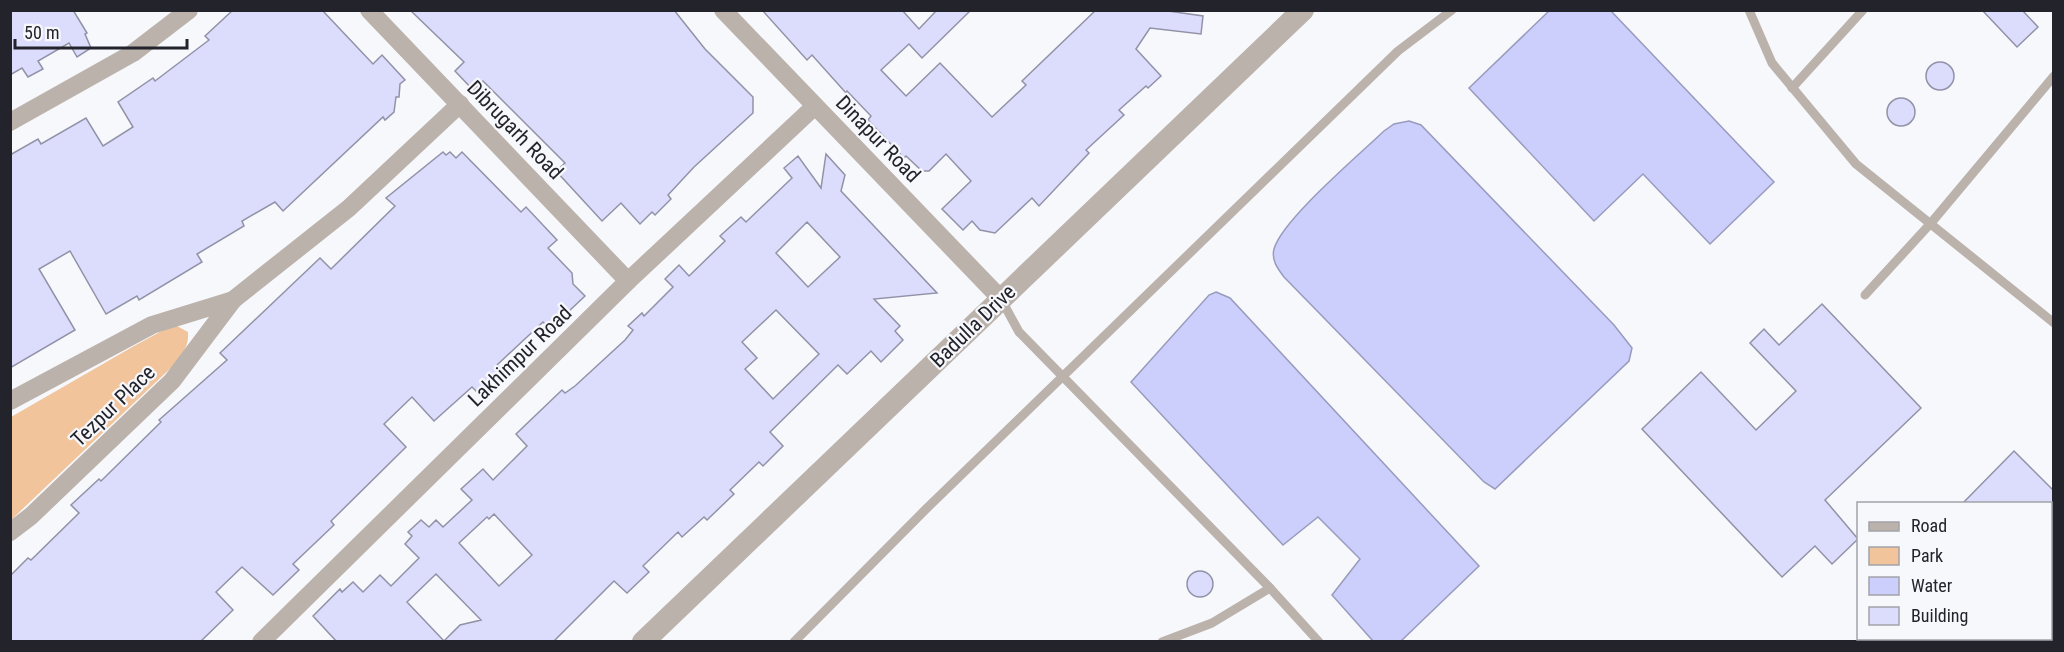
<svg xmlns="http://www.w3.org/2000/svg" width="2064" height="652" viewBox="0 0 2064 652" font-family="'Roboto Condensed',sans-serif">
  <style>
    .green { fill: #f1c49c }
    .water { fill: #cccefb; stroke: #999bbd; stroke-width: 1.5 }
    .building { fill: #dcddfc; stroke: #9192a7; stroke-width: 1.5; fill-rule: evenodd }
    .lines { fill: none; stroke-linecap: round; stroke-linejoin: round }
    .service { stroke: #bbb2ab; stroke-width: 9 }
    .minor { stroke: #bbb2ab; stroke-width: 18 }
    .tertiary { stroke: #bbb2ab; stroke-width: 22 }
    .labels { text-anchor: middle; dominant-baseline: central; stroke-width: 4.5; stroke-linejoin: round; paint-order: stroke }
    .street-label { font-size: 21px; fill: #23232c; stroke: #f7f8fc }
  </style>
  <rect width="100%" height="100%" fill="#f7f8fc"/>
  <path class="green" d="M177,326L188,332C189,344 184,352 177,362L11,520V417L134,346L169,327Z"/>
  <g class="water">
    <path d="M1549,11H1611L1774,182L1710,244L1643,174L1594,221L1469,88Z"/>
    <path d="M1409,121L1421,125L1614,325L1632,348L1629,361L1495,489L1484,482L1284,277C1278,269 1271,260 1274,249C1282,220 1359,155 1384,131L1394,124Z"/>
    <path d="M1216,292L1230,298L1479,566L1401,641H1373L1332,595L1360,559L1318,517L1283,545L1131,382L1209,295Z"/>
  </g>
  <g class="building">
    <path d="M10,10H73L87,33L85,34L91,48L77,57L69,43L38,61L43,69L28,77L22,68L10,75Z"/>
    <path d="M233,10H322L373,64L382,55L405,80L400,84L399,97H396L394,112L385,120L383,117L283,211L275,202L242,221L244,226L197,254L202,262L139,300L137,296L106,314L70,251L39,269L75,330L10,368V155L38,139L41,144L86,118L103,146L133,127L118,102L153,78L155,81L209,40L205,36Z"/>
    <path d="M410,10H674L705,49L753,97V113L694,167L668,195L671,199L655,215L652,212L640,224L621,203L602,221L556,171L565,163L483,81L473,90L455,71L464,62Z"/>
    <path d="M762,10H902L919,29L937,10H971L922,58L909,44L881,70L906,96L940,63L992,117L1026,85L1022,81L1096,10H1161L1203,16L1201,34L1150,28L1136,49L1161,76L1148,88L1146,86L1119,110L1124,115L1086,150L1089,153L1039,206L1032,198L995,233L980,230L972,221L963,230L942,209L971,181L946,154L929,171H922L906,156L904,158L868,120L871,116L847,91L846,93L812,55L807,60Z"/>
    <path d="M1982,10H2022L2038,27L2017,47Z"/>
    <circle cx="1940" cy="76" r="14"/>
    <circle cx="1901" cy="112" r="14"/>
    <path d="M443,152L446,155L450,152L456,158L462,152L521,212L526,207L557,240L548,248L572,273L573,284L585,296L550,329L543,322L497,365L501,369L477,392L472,387L434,421L412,397L384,424L406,447L331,521L334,525L293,564L299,570L273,595L242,567L216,592L233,610L200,642H10V576L28,558L31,560L79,513L71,505L99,479L101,481L161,422L159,420L227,360L220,353L320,258L331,269L395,206L386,198Z"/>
    <path d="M826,154L845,175L841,191L937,293L874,299L900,326L895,331L903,340L881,362L871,351L847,374L838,365L770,432L783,446L763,466L759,462L730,490L734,494L707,520L704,517L682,537L678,532L643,566L649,572L627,593L614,581L553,642H337L313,616L340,589L342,592L353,582L363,592L380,575L391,586L419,558L405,544L412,536L408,532L421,520L429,527L436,520L443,527L472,500L461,489L483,469L493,480L527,446L516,434L562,390L565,393L575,386L625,340L633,330L628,326L642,313L644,316L673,287L665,279L679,265L689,276L725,241L720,236L741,217L746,222L792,178L784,168L798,156L821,188ZM807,222L840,257L808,287L776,253ZM776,310L819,354L773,399L745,369L757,358L742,342ZM494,514L532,555L499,586L459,543L487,517L489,519ZM436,574L481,620L460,625L444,641L407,602Z"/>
    <path d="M1822,304L1921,408L1825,500L1858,539L1832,564L1815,546L1782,577L1642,429L1701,372L1756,430L1796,391L1750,343L1764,329L1779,345Z"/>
    <path d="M2014,451L2054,491V504H1962Z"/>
    <circle cx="1200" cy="584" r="13"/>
  </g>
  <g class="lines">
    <g class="service">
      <path d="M1749,10L1772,63L1856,164L2054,323"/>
      <path d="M1792,88L1863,10"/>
      <path d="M1865,295L1931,223L2054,76"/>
      <path d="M1001,299L1019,332L1270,588L1319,642"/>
      <path d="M794,642L924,511L1398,51L1452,10"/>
      <path d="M1162,642L1212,623L1270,588"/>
    </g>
    <g class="minor">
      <path d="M369,10L628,281"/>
      <path d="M723,10L1001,299"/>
      <path d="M10,122L133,53L189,10"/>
      <path d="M233,300L349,208L460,104"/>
      <path d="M10,401L152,325L233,300L172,381L31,516L10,532"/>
      <path d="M261,642L628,281L815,106"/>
    </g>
    <path class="tertiary" d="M643,642L1303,10"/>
  </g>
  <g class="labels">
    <g class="street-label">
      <text transform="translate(515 130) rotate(46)">Dibrugarh Road</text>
      <text transform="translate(878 139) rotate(46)">Dinapur Road</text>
      <text transform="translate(973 326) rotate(-44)">Badulla Drive</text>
      <text transform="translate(520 356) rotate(-44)">Lakhimpur Road</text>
      <text transform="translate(113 406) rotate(-44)">Tezpur Place</text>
    </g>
  </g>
  <rect width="2064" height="652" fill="none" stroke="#23232c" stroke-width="24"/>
  <rect x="1857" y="502" width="195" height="138" fill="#f7f8fc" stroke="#a2a3a9" stroke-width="1.5"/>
  <rect x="1869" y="522" width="30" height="9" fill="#bbb2ab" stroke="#a2a3a9" stroke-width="1.5"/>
  <text x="1911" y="532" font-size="18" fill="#23232c">Road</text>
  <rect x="1869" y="547" width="30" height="18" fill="#f1c49c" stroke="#a2a3a9" stroke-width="1.5"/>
  <text x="1911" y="562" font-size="18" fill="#23232c">Park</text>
  <rect x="1869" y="577" width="30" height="18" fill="#cccefb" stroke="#a2a3a9" stroke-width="1.5"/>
  <text x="1911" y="592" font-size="18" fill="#23232c">Water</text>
  <rect x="1869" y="607" width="30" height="18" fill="#dcddfc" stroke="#a2a3a9" stroke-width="1.5"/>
  <text x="1911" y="622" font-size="18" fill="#23232c">Building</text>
  <path d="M15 39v9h172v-9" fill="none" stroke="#23232c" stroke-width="3"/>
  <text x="24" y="39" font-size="18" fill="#23232c" stroke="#f7f8fc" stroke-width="4.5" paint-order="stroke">50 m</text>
</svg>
